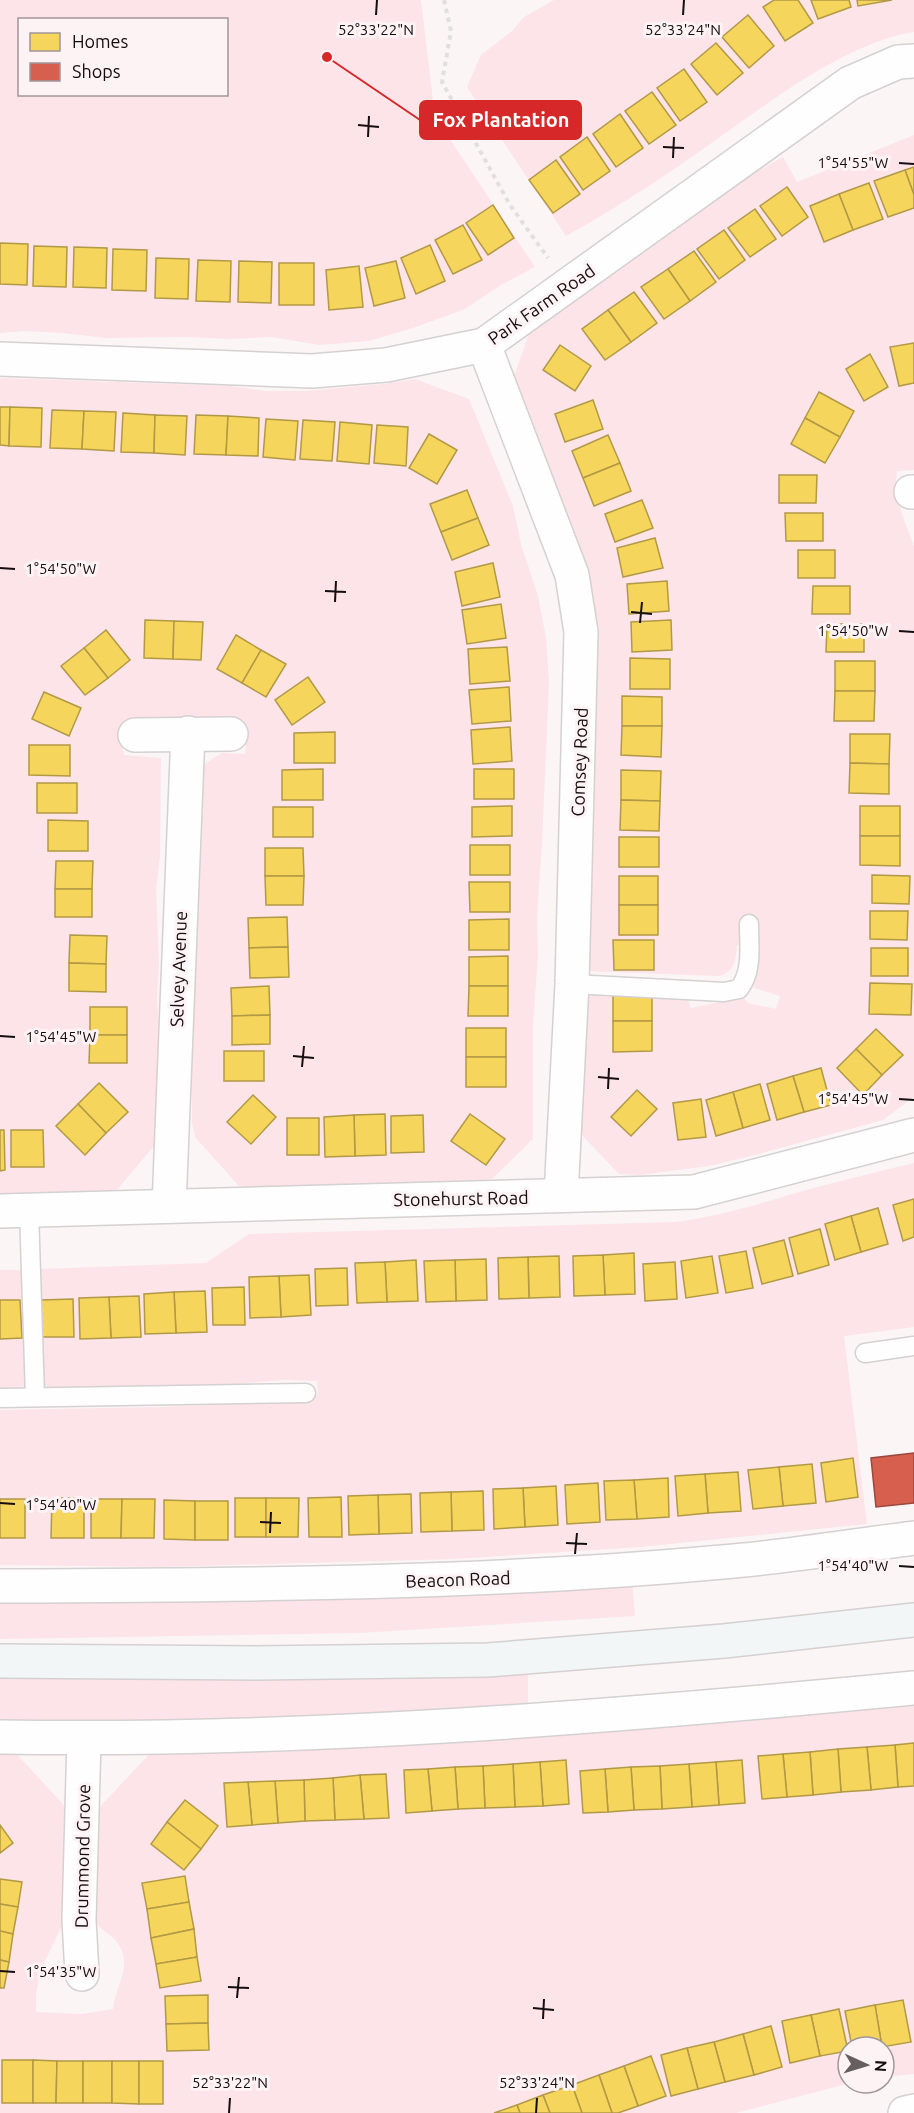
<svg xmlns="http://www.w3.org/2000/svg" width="914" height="2113" viewBox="0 0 914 2113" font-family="Ubuntu,sans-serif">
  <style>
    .green { fill: #fce4e9; fill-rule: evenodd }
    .homes { fill: #f6d55c; stroke: #b29945; stroke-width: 1.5 }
    .shops { fill: #d6604d; stroke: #9c473b; stroke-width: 1.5 }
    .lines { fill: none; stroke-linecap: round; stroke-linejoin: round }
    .service-casing { stroke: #d5d0d1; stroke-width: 21 }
    .minor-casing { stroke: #d5d0d1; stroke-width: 36 }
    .secondary-casing { stroke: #d5d0d1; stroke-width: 36 }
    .path { stroke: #e1dfdf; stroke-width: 4; stroke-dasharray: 4.5 4.5; stroke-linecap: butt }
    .service { stroke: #fefefe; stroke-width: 18 }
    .minor { stroke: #fefefe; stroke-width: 33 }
    .secondary { stroke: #f2f6f6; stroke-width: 33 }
    .ticks { fill: none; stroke: #140e10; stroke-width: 2 }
    .labels { text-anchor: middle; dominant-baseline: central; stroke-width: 6; stroke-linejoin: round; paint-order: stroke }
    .street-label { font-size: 18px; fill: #140e10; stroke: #fdf3f5 }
    .ticks-label { font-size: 15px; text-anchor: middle; fill: #140e10; stroke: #fdf3f5; stroke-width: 6; stroke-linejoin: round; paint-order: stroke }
    .leader { fill: none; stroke: #d62828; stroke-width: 2 }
    .callout-dot { fill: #d62828; stroke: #fdf3f5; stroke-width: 2 }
    .callout { fill: #d62828; stroke: #d62828; stroke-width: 2 }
    .callout-label { font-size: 20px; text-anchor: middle; font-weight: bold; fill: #fff }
  </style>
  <rect width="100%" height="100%" fill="#fbf5f6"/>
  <g class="green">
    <path d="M0,0H421L435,117L535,267L501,285L465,309L413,328L369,341L319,345L272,337L230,339L188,337L106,338L63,333L24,331L0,333ZM20,20H226V94H20Z"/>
    <path d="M554,0H914V32C851,42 785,91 734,127C680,166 624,204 566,236L467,87L481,55L512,31L524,17Z"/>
    <path d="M914,135V470L897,471C893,497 905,522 914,546V1097L883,1120L747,1157L709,1166L640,1175L619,1174L577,1130L583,986L685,993L691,1008L743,997L748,1003L776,1009L780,996L754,988L748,945H737C736,960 735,972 718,976L583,971L590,725L512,382L533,323L740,181L783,157L797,182Z"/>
    <path d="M0,378L231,386L267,391H305L383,384L415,379L469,399L513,506L521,544L538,596L546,638L549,682L542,844L537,917L538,955L533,1024V1139L492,1179L460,1182L250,1188L238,1185L195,1137L192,1123V1010L195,978L201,766L222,753L245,754L248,726L220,719L134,717C122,731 119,737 124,755L161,758L160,856L156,889L159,963L157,997L159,1035L160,1139L116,1191L0,1194Z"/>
    <path d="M914,1163V1327L844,1336L867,1524L641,1547L454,1559L159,1567L0,1565V1410L161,1407L304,1401L318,1394L317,1381L282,1380L176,1389H50L45,1386L41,1379L38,1269L206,1263L249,1234L675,1222C722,1216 765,1202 810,1189C845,1180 879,1171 914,1163Z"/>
    <path d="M0,1270H22L25,1386L0,1389Z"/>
    <path d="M632,1580L635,1616L360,1633L0,1639V1602Z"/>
    <path d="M528,1664V1706L284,1719L0,1721V1675Z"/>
    <path d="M914,1703V2074L884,2077V2047H848V2083H850L736,2113H0V1750H13L73,1815L67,1916L41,1969L36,1994V2012L82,2014L113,2009C115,1986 135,1964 116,1941C110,1933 99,1930 96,1921V1866L99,1808L152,1751L456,1743L535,1735L657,1728Z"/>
  </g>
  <g class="homes">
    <path d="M774,0H798L813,23L785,41L763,7Z"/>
    <path d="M811,0H849L851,7L818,19Z"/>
    <path d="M857,0H892L858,6Z"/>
    <path d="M748,15L774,46L749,68L722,37Z"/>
    <path d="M716,43L743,73L717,95L691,64Z"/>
    <path d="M684,69L707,102L680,121L657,88Z"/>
    <path d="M652,92L676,125L649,144L625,111Z"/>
    <path d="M620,114L643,148L616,167L593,134Z"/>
    <path d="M587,137L610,171L583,190L560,157Z"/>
    <path d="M556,160L580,194L553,213L529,180Z"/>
    <path d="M914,167V195L905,170Z"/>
    <path d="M905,170L914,195V208L888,217L874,181Z"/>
    <path d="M869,183L883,219L853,230L839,194Z"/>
    <path d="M787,187L808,217L782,236L760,206Z"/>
    <path d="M839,194L853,230L824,242L810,206Z"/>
    <path d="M493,205L514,238L488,255L466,223Z"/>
    <path d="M755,209L776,239L750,257L728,228Z"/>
    <path d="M463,225L482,260L453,274L435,240Z"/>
    <path d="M724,230L745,260L719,279L697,249Z"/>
    <path d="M0,243L28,244L27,285L0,284Z"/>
    <path d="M430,245L445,281L416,294L401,258Z"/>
    <path d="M34,246L67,247L66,287L33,286Z"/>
    <path d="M74,247L107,248L106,288L73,287Z"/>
    <path d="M113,249L147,250L146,291L112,290Z"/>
    <path d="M694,251L716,282L690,301L668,269Z"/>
    <path d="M156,258L189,259L188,299L155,298Z"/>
    <path d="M198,260L231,261L230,302L196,301Z"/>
    <path d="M239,261L272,262L271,303L238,302Z"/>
    <path d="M396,261L405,298L374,306L365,268Z"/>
    <rect x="279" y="263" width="35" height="42"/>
    <path d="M359,266L363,307L329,310L326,270Z"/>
    <path d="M668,269L690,301L664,319L641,287Z"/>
    <path d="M634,292L657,323L631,342L608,310Z"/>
    <path d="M608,310L631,342L605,360L582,329Z"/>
    <path d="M914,343V383L899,386L890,347Z"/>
    <path d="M560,345L591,366L575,391L543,370Z"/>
    <path d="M870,354L888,387L864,401L846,369Z"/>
    <path d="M819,392L854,411L840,437L805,418Z"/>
    <path d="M593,400L603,429L565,442L555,414Z"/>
    <path d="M0,407H10L9,446L0,445Z"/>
    <path d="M10,407L42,408L41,447L9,446Z"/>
    <path d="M52,410L84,411L82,449L50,448Z"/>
    <path d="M84,411L116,412L114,451L82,449Z"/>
    <path d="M123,413L155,415L154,453L121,452Z"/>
    <path d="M155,415L187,416L185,455L154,453Z"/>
    <path d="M196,415L228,416L226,455L194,454Z"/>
    <path d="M228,416L259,418L258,456L226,455Z"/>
    <path d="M805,418L840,437L825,463L791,444Z"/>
    <path d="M266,419L298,421L295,460L263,457Z"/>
    <path d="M303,420L335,422L332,461L300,459Z"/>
    <path d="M340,422L372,425L369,464L337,461Z"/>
    <path d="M377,425L408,427L406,466L374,463Z"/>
    <path d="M429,434L457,450L437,484L409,468Z"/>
    <path d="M608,435L620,463L583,478L572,451Z"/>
    <path d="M620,463L631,491L594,506L583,478Z"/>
    <path d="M779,475H817L816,503H779Z"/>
    <path d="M467,490L478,518L441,532L430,504Z"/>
    <path d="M642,500L653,528L615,542L605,514Z"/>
    <path d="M785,513H823V541H786Z"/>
    <path d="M478,518L489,545L452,560L441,532Z"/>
    <path d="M655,538L663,568L623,577L617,548Z"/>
    <rect x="798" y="550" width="37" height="28"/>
    <path d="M493,563L500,597L462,606L455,572Z"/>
    <path d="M667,581L669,611L629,614L627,584Z"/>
    <path d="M813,586H850V614H812Z"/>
    <path d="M501,604L506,638L467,644L462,610Z"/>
    <path d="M145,620L174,621L173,659L144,658Z"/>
    <path d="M671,620L672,650L632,652L631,622Z"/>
    <path d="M174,621L203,622L201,660L173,659Z"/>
    <path d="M827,624H864V652H826Z"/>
    <path d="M106,630L130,660L108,678L84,648Z"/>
    <path d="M236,635L261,650L242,683L217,669Z"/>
    <path d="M507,647L510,681L470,684L468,649Z"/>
    <path d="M84,648L108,678L85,695L61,666Z"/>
    <path d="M261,650L286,664L266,697L242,683Z"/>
    <path d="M630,658L670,659V689H630Z"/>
    <rect x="835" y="661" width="40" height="30"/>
    <path d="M308,677L325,702L292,725L275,700Z"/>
    <path d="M509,687L511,721L472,724L469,690Z"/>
    <path d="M835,691H875L874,721H834Z"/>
    <path d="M44,692L81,708L69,736L32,719Z"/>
    <path d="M622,696L662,697V726H622Z"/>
    <path d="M622,726H662L661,757L621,755Z"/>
    <path d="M510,727L512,761L473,764L471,730Z"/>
    <path d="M335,732V763H294V733Z"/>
    <path d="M850,734H890L889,764L850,763Z"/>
    <path d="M29,745H70V776L29,775Z"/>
    <path d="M850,763L889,764V794L849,793Z"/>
    <path d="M323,769V800H282V770Z"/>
    <rect x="474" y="769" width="40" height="30"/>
    <path d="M621,770L661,771L660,801L621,800Z"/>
    <rect x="37" y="783" width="40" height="30"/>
    <path d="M621,800L660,801L659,831L620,830Z"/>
    <path d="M512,806V836L472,837V807Z"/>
    <rect x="860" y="806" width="40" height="30"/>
    <rect x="273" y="807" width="40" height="30"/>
    <path d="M48,820L88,821V851H48Z"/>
    <path d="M860,836H900V866L860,865Z"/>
    <rect x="619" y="837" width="40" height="30"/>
    <rect x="470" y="845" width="40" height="30"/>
    <path d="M265,848H303L304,876H265Z"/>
    <path d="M56,861H93L92,889H55Z"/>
    <path d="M872,875L910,876L909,904L872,903Z"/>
    <path d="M265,876H304L303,905H266Z"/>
    <rect x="619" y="876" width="39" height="29"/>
    <path d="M469,882H510V912H470Z"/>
    <rect x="55" y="889" width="37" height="28"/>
    <rect x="619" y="905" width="39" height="30"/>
    <path d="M870,911H908L907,940L870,939Z"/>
    <path d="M287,917L288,947L249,948L248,918Z"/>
    <path d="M509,919V950H469V920Z"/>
    <path d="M70,935L107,936L106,964L69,963Z"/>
    <path d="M613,940H654V970H614Z"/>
    <path d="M288,947L289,977L250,978L249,948Z"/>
    <rect x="871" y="948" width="37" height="28"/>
    <path d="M508,956V986H469V957Z"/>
    <path d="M69,963L106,964V992L69,991Z"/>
    <path d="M870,983L912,984L911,1015L869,1014Z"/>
    <path d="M269,986L270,1015L232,1016L231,988Z"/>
    <path d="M469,986H508V1016H468Z"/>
    <rect x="613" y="992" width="39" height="29"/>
    <rect x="90" y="1007" width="37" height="28"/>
    <path d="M270,1015V1044L232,1045V1016Z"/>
    <path d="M613,1021H652V1051L613,1052Z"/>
    <rect x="466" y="1028" width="40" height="29"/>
    <path d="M876,1029L903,1055L882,1075L856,1049Z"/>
    <path d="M90,1035H127V1063H89Z"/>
    <path d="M856,1049L882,1075L863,1095L837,1068Z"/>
    <rect x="224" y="1051" width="40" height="30"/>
    <rect x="466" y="1057" width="40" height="30"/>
    <path d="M821,1068L831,1105L804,1112L793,1076Z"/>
    <path d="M793,1076L804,1112L777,1120L767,1084Z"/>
    <path d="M99,1083L128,1112L106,1133L78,1104Z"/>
    <path d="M760,1084L770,1120L743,1128L733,1092Z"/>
    <path d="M637,1090L657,1109L631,1136L611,1117Z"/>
    <path d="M733,1092L743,1128L716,1136L706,1100Z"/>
    <path d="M253,1095L276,1117L251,1144L227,1122Z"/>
    <path d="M701,1099L706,1137L678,1140L673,1103Z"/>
    <path d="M78,1104L106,1133L85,1155L56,1126Z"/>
    <path d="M385,1114L386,1155L355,1156L354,1115Z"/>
    <path d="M470,1114L505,1139L486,1165L451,1141Z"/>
    <path d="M354,1115L355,1156L325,1157L324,1117Z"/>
    <path d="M423,1115L424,1152L391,1153V1116Z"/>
    <rect x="287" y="1118" width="32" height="37"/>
    <path d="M0,1130H4L5,1170L0,1171Z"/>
    <path d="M11,1130H43L44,1167H11Z"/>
    <path d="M914,1199V1237L903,1241L893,1205Z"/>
    <path d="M878,1208L888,1244L861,1252L851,1216Z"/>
    <path d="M851,1216L861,1252L835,1260L825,1224Z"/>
    <path d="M820,1229L829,1265L798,1274L789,1238Z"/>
    <path d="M784,1240L793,1276L762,1284L753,1248Z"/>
    <path d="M746,1251L753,1288L726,1293L719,1256Z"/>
    <path d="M634,1253L635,1294L605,1295L603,1255Z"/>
    <path d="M603,1255L605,1295L574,1296L573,1256Z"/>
    <path d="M559,1256L560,1297L529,1298L528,1257Z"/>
    <path d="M712,1256L718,1293L686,1298L681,1261Z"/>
    <path d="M528,1257L529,1298L499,1299L498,1258Z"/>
    <path d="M486,1259L487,1300L456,1301L455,1260Z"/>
    <path d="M416,1260L418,1301L387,1302L385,1262Z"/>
    <path d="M455,1260L456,1301L426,1302L424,1261Z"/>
    <path d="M385,1262L387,1302L357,1303L355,1263Z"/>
    <path d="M675,1262L677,1299L645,1301L643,1264Z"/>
    <path d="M347,1268L348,1305L316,1306L315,1269Z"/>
    <path d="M309,1275L311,1315L281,1317L279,1276Z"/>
    <path d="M279,1276L281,1317L250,1318L249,1277Z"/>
    <path d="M244,1287L245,1325H213L212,1288Z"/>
    <path d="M205,1291L207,1332L176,1333L174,1292Z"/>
    <path d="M174,1292L176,1333L145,1334L144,1294Z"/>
    <path d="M139,1296L141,1337L111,1338L109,1297Z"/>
    <path d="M109,1297L111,1338L80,1339L79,1298Z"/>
    <path d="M73,1299L74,1337H42L41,1300Z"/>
    <path d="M0,1300H20L22,1338L0,1339Z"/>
    <path d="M853,1458L858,1497L826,1502L821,1463Z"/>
    <path d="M812,1464L816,1503L783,1506L779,1467Z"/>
    <path d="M779,1467L783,1506L753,1509L748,1470Z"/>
    <path d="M738,1472L741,1511L708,1513L705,1474Z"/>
    <path d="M705,1474L708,1513L678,1516L675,1476Z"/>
    <path d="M668,1478L669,1517L637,1519L634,1480Z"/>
    <path d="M634,1480L637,1519L606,1520L604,1481Z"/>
    <path d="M598,1483L600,1522L567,1524L565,1485Z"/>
    <path d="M556,1486L558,1525L525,1527L523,1488Z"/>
    <path d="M523,1488L525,1527L494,1529L493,1489Z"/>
    <path d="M483,1491L484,1530L452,1531L451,1492Z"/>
    <path d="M451,1492L452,1531L421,1532L420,1493Z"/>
    <path d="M411,1494L412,1533L379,1534L378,1495Z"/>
    <path d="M378,1495L379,1534L349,1535L348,1496Z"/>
    <path d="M341,1497L342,1537H309L308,1498Z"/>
    <path d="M52,1498H84V1538H51Z"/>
    <rect x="235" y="1498" width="31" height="39"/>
    <path d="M266,1498H299L298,1537H266Z"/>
    <rect x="0" y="1499" width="25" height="39"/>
    <path d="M91,1499H122L121,1538H91Z"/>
    <path d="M122,1499H155L154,1538H121Z"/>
    <path d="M164,1500L195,1501V1540L164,1539Z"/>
    <rect x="195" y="1501" width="33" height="39"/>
    <path d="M914,1743V1786L898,1787L895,1745Z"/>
    <path d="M895,1745L898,1787L871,1790L867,1747Z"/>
    <path d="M867,1747L871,1790L841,1792L838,1749Z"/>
    <path d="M838,1749L841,1792L813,1795L810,1752Z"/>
    <path d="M810,1752L813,1795L787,1797L783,1754Z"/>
    <path d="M783,1754L787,1797L762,1799L758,1756Z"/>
    <path d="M566,1760L569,1804L543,1806L540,1762Z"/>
    <path d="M742,1760L745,1803L719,1805L716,1762Z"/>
    <path d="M540,1762L543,1806L515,1807L513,1764Z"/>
    <path d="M716,1762L719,1805L692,1807L689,1764Z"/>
    <path d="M513,1764L515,1807L485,1808L483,1766Z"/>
    <path d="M689,1764L692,1807L662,1809L660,1766Z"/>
    <path d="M483,1766L485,1808L458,1809L455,1767Z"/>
    <path d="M660,1766L662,1809L634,1810L631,1767Z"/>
    <path d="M455,1767L458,1809L432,1811L428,1769Z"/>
    <path d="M631,1767L634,1810L608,1812L605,1769Z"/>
    <path d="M428,1769L432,1811L406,1813L404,1770Z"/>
    <path d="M605,1769L608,1812L583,1813L580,1771Z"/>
    <path d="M386,1774L389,1818L364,1819L360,1775Z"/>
    <path d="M360,1775L364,1819L335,1820L333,1778Z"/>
    <path d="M333,1778L335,1820L305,1821L304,1780Z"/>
    <path d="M304,1780L305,1821L278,1823L275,1781Z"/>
    <path d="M275,1781L278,1823L252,1825L248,1782Z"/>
    <path d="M248,1782L252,1825L227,1827L224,1783Z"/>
    <path d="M185,1800L218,1826L201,1849L167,1822Z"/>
    <path d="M167,1822L201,1849L184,1870L151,1844Z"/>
    <path d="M0,1825L13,1843L0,1853Z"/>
    <path d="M185,1876L189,1902L147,1909L142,1883Z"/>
    <path d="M0,1879L22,1882L18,1907L0,1904Z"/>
    <path d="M189,1902L194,1929L151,1938L147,1909Z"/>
    <path d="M0,1904L18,1907L13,1934L0,1931Z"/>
    <path d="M194,1929L197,1957L156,1964L151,1938Z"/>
    <path d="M0,1931L13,1934L9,1962L0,1960Z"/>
    <path d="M197,1957L201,1981L160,1988L156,1964Z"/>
    <path d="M0,1960L9,1962L4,1988H0Z"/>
    <path d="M208,1995V2023L166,2024L165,1996Z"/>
    <path d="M903,2000L911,2042L882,2047L875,2005Z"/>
    <path d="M875,2005L882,2047H852L845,2011Z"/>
    <path d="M839,2009L848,2051L820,2056L811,2015Z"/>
    <path d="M811,2015L820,2056L790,2063L782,2021Z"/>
    <path d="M208,2023L209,2050L167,2051L166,2024Z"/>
    <path d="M771,2026L782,2067L754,2075L743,2034Z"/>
    <path d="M743,2034L754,2075L725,2082L714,2042Z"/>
    <path d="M714,2042L725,2082L698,2089L687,2048Z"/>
    <path d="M687,2048L698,2089L671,2096L661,2055Z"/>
    <path d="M651,2056L666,2096L638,2106L624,2066Z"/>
    <rect x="2" y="2060" width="31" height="43"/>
    <path d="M33,2060L57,2061L56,2103H33Z"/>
    <path d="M57,2061H83V2103H56Z"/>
    <rect x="83" y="2061" width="29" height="42"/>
    <path d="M112,2061H139V2104L112,2103Z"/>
    <rect x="139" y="2061" width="24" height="43"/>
    <path d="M624,2066L638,2106L618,2113H612L599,2075Z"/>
    <path d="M599,2075L612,2113H582L572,2085Z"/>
    <path d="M572,2085L582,2113H550L543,2095Z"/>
    <path d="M543,2095L550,2113H520L517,2105Z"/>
    <path d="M517,2105L520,2113H494Z"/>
  </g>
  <path class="shops" d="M914,1453V1503L876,1507L871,1458Z"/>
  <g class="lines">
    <g class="service-casing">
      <g id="service">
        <path d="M572,984L724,992L739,989C753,971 749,946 749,924"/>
        <path d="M29,1210L35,1397"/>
        <path d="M865,1353L914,1346"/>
        <path d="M0,1398L306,1393"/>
      </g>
    </g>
    <g class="minor-casing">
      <g id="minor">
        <path d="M484,345L572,575L581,632L572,984L561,1195"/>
        <path d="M0,359L312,371L386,365L484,345L850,83L898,62L914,61"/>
        <path d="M911,492H914"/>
        <path d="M135,735L231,734"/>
        <path d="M169,1206L188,733"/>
        <path d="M0,1211L694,1192L914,1135"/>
        <path d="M0,1586C241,1585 482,1584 722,1562C786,1557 850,1546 914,1538"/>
        <path d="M0,1737C305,1742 610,1717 914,1688"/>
        <path d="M82,1974L79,1920L84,1739"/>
        <path d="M905,2113L914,2111"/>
      </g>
    </g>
    <g class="secondary-casing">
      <path id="secondary" d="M0,1661L257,1663L488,1660L724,1641L914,1620"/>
    </g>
    <path class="path" d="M444,0L451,31L442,82L510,205L548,258"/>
    <use href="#service" class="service"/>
    <use href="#minor" class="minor"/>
    <use href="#secondary" class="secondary"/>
  </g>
  <path class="ticks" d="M376,15L377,0M683,15L684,0M358,125L379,127M368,137L369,116M663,147L684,148M673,158L674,137M899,163L914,164M0,568L15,569M325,591L346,592M335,602L336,581M631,612L652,614M640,623L642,602M899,631L914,632M0,1036L15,1037M293,1056L314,1058M302,1067L304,1046M598,1077L619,1079M608,1089L609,1068M899,1099L914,1100M0,1503L15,1504M260,1522L281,1523M270,1533L271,1512M566,1543L587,1544M575,1554L577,1533M899,1566L914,1567M0,1971L15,1972M228,1987L249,1988M237,1998L239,1977M533,2008L554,2010M543,2019L544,1999M229,2113L230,2098M536,2113L537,2098"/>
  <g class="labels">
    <g class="street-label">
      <text transform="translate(541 304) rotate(-35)">Park Farm Road</text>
      <text transform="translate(579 762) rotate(-88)">Comsey Road</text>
      <text transform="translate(178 969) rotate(-88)">Selvey Avenue</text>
      <text transform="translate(461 1198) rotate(-1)">Stonehurst Road</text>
      <text transform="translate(458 1579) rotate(-2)">Beacon Road</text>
      <text transform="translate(82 1856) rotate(-89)">Drummond Grove</text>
    </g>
  </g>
  <g class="ticks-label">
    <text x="376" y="35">52°33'22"N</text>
    <text x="683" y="35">52°33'24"N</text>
    <text x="853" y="168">1°54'55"W</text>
    <text x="61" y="574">1°54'50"W</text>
    <text x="853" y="636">1°54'50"W</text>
    <text x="61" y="1042">1°54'45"W</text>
    <text x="853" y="1104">1°54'45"W</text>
    <text x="61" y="1510">1°54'40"W</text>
    <text x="853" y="1571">1°54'40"W</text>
    <text x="61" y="1977">1°54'35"W</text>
    <text x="230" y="2088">52°33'22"N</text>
    <text x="537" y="2088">52°33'24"N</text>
  </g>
  <path class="leader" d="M327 57L420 120"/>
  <circle class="callout-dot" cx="327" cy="57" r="6"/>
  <rect class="callout" x="420" y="101" width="161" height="38" rx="6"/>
  <g class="callout-label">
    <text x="501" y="127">Fox Plantation</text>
  </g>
  <rect x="18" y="18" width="210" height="78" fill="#fdf3f5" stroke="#a09799" stroke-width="1.5"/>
  <rect x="30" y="33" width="30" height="18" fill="#f6d55c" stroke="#a09799" stroke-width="1.5"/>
  <text x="72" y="48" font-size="18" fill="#140e10">Homes</text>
  <rect x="30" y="63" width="30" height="18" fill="#d6604d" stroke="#a09799" stroke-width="1.5"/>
  <text x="72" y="78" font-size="18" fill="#140e10">Shops</text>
  <g transform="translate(866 2065) rotate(94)"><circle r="28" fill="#fdf3f5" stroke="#a09799" stroke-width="1.5"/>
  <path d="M0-4.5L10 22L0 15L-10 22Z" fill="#655f60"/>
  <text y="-9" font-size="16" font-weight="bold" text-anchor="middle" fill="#140e10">N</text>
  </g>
</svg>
